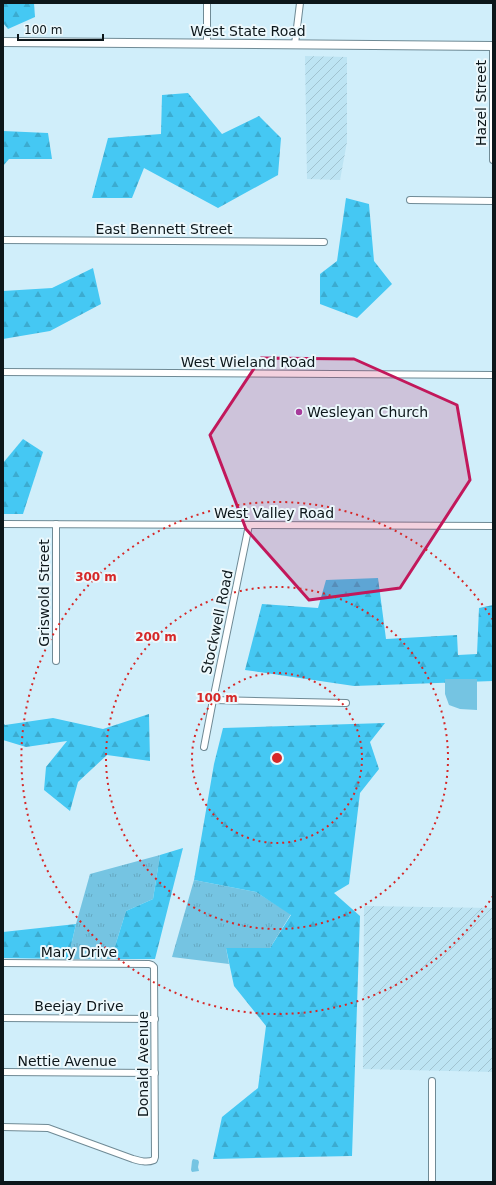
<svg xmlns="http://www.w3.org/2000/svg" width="496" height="1185" viewBox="0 0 496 1185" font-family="'DejaVu Sans',sans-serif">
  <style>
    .industrial { fill: url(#industrial-furrows) }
    .grass { fill: url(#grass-tufts) }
    .forest { fill: url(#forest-firs) }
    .green { fill: #75c4e2 }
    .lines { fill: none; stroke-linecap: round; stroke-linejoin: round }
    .minor-casing { stroke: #6f8a95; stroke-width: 8 }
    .tertiary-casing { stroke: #6f8a95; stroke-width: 10 }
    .minor { stroke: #fff; stroke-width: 6 }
    .tertiary { stroke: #fff; stroke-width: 8 }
    .marked { fill: #c2185b; fill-opacity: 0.2; stroke: #c2185b; stroke-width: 3; stroke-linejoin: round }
    .ring { fill: none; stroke: #d62828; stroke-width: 2; stroke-dasharray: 2 4 }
    .poi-dot { fill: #a73b9b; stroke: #ecf8fc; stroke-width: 1.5 }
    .labels { text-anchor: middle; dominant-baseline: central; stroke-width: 4; stroke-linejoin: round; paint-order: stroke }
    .street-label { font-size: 14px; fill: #0c161a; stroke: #ecf8fc }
    .poi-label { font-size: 14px; fill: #0c161a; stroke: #ecf8fc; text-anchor: start }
    .centre { fill: #d62828; stroke: #ecf8fc; stroke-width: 2 }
    .ring-label { font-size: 12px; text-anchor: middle; font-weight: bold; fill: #d62828; stroke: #ecf8fc; stroke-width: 4; stroke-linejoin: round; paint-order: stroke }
  </style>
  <defs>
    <pattern id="industrial-furrows" width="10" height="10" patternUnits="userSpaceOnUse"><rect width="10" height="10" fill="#bde4f3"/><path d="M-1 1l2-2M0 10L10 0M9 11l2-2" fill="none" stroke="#a1c3d0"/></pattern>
    <pattern id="grass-tufts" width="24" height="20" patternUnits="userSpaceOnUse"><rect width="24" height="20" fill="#75c4e2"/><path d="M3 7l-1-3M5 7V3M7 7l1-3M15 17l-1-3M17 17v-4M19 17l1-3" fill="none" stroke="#64a8c1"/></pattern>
    <pattern id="forest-firs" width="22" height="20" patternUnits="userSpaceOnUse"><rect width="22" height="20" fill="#45c8f3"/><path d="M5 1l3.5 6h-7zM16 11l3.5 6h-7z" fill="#3babd0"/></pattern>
  </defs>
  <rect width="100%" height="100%" fill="#d0eefa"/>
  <g class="industrial">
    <path d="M305,56L347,57V142L340,180L307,179Z"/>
    <path d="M364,906L493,908V1072L363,1069Z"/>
  </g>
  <g class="grass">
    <path d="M160,855L153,899L126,911L111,959H68L76,924L90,874Z"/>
    <path d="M194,880L256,892L291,914L270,948H226L229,964L172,957Z"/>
  </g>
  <g class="forest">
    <path d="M3,3H34L35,17L8,29L3,23Z"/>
    <path d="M188,93L222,134L259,116L281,138L278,175L218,208L144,168L132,198H92L108,138L161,134L162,95Z"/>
    <path d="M3,131L48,133L52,159H9L3,166Z"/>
    <path d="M346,198L369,204L374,261L392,284L357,318L320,304V274L337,261Z"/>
    <path d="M93,268L101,304L50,331L3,339V291L52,288Z"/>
    <path d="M23,439L43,452L23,514H3V463Z"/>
    <path d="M378,578L386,639L457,635L458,655L477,654L479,608L493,605V681L354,686L245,670L262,604L318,608L326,580Z"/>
    <path d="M149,714L150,761L107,755L78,782L70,811L44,790L46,767L67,741L26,747L3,740V723L5,725L53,718L103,729Z"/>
    <path d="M385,723L370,742L379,769L360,793L349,884L334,893L360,916L352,1156L213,1159L222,1117L258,1088L266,1026L234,986L226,948H270L291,915L256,892L194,880L214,764L223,728Z"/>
    <path d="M183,848L155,959H111L126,911L153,899L160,855Z"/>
    <path d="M76,924L68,959L3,958V932Z"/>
  </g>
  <g class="green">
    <path d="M445,679H477V710L460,709L449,705L445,694Z"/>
    <path d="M193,1159L198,1160L199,1162L198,1167L199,1171L192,1172L191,1170L192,1161Z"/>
  </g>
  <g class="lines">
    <g class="minor-casing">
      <g id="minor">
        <path d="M207,3V43"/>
        <path d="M295,44L300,3"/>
        <path d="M493,46V160"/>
        <path d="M410,200L493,201"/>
        <path d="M3,240L324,242"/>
        <path d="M3,372L493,375"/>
        <path d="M3,524L493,526"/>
        <path d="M56,524V661"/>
        <path d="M213,700L346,703"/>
        <path d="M204,747L213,700L249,525"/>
        <path d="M3,963L149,964L152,965L154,967L155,1157L154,1160C147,1163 140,1161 133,1159L48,1128L3,1127"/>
        <path d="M3,1018L155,1019"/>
        <path d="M3,1072L155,1073"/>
        <path d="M432,1182V1081"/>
      </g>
    </g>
    <g class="tertiary-casing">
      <path id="tertiary" d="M3,42L493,46"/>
    </g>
    <use href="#minor" class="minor"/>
    <use href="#tertiary" class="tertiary"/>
  </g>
  <path class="marked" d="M261,358L354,359L457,405L470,480L400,588L309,600L246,529L210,435Z"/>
  <g class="ring">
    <circle cx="277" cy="758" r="85"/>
    <circle cx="277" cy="758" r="171"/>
    <path d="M493 896A256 256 0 1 1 493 620"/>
  </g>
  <circle class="poi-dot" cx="299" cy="412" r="4"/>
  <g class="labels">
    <g class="street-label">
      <text x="248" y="31">West State Road</text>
      <text transform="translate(481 103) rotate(-90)">Hazel Street</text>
      <text x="164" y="229">East Bennett Street</text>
      <text x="248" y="362">West Wieland Road</text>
      <text x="274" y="513">West Valley Road</text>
      <text transform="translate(44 593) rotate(-90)">Griswold Street</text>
      <text transform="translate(217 622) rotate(-78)">Stockwell Road</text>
      <text x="79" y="952">Mary Drive</text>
      <text x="79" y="1006">Beejay Drive</text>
      <text x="67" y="1061">Nettie Avenue</text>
      <text transform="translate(143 1064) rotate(-90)">Donald Avenue</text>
    </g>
    <g class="poi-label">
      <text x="307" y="412">Wesleyan Church</text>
    </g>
  </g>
  <circle cx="277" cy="758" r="6" class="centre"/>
  <g class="ring-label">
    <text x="96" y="581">300 m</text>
    <text x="156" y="641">200 m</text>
    <text x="217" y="702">100 m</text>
  </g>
  <rect width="496" height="1185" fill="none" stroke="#0c161a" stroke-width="8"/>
  <path d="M18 34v6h85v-6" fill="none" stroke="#0c161a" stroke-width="2"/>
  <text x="24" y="34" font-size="12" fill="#0c161a" stroke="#ecf8fc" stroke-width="3" paint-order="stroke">100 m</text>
</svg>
